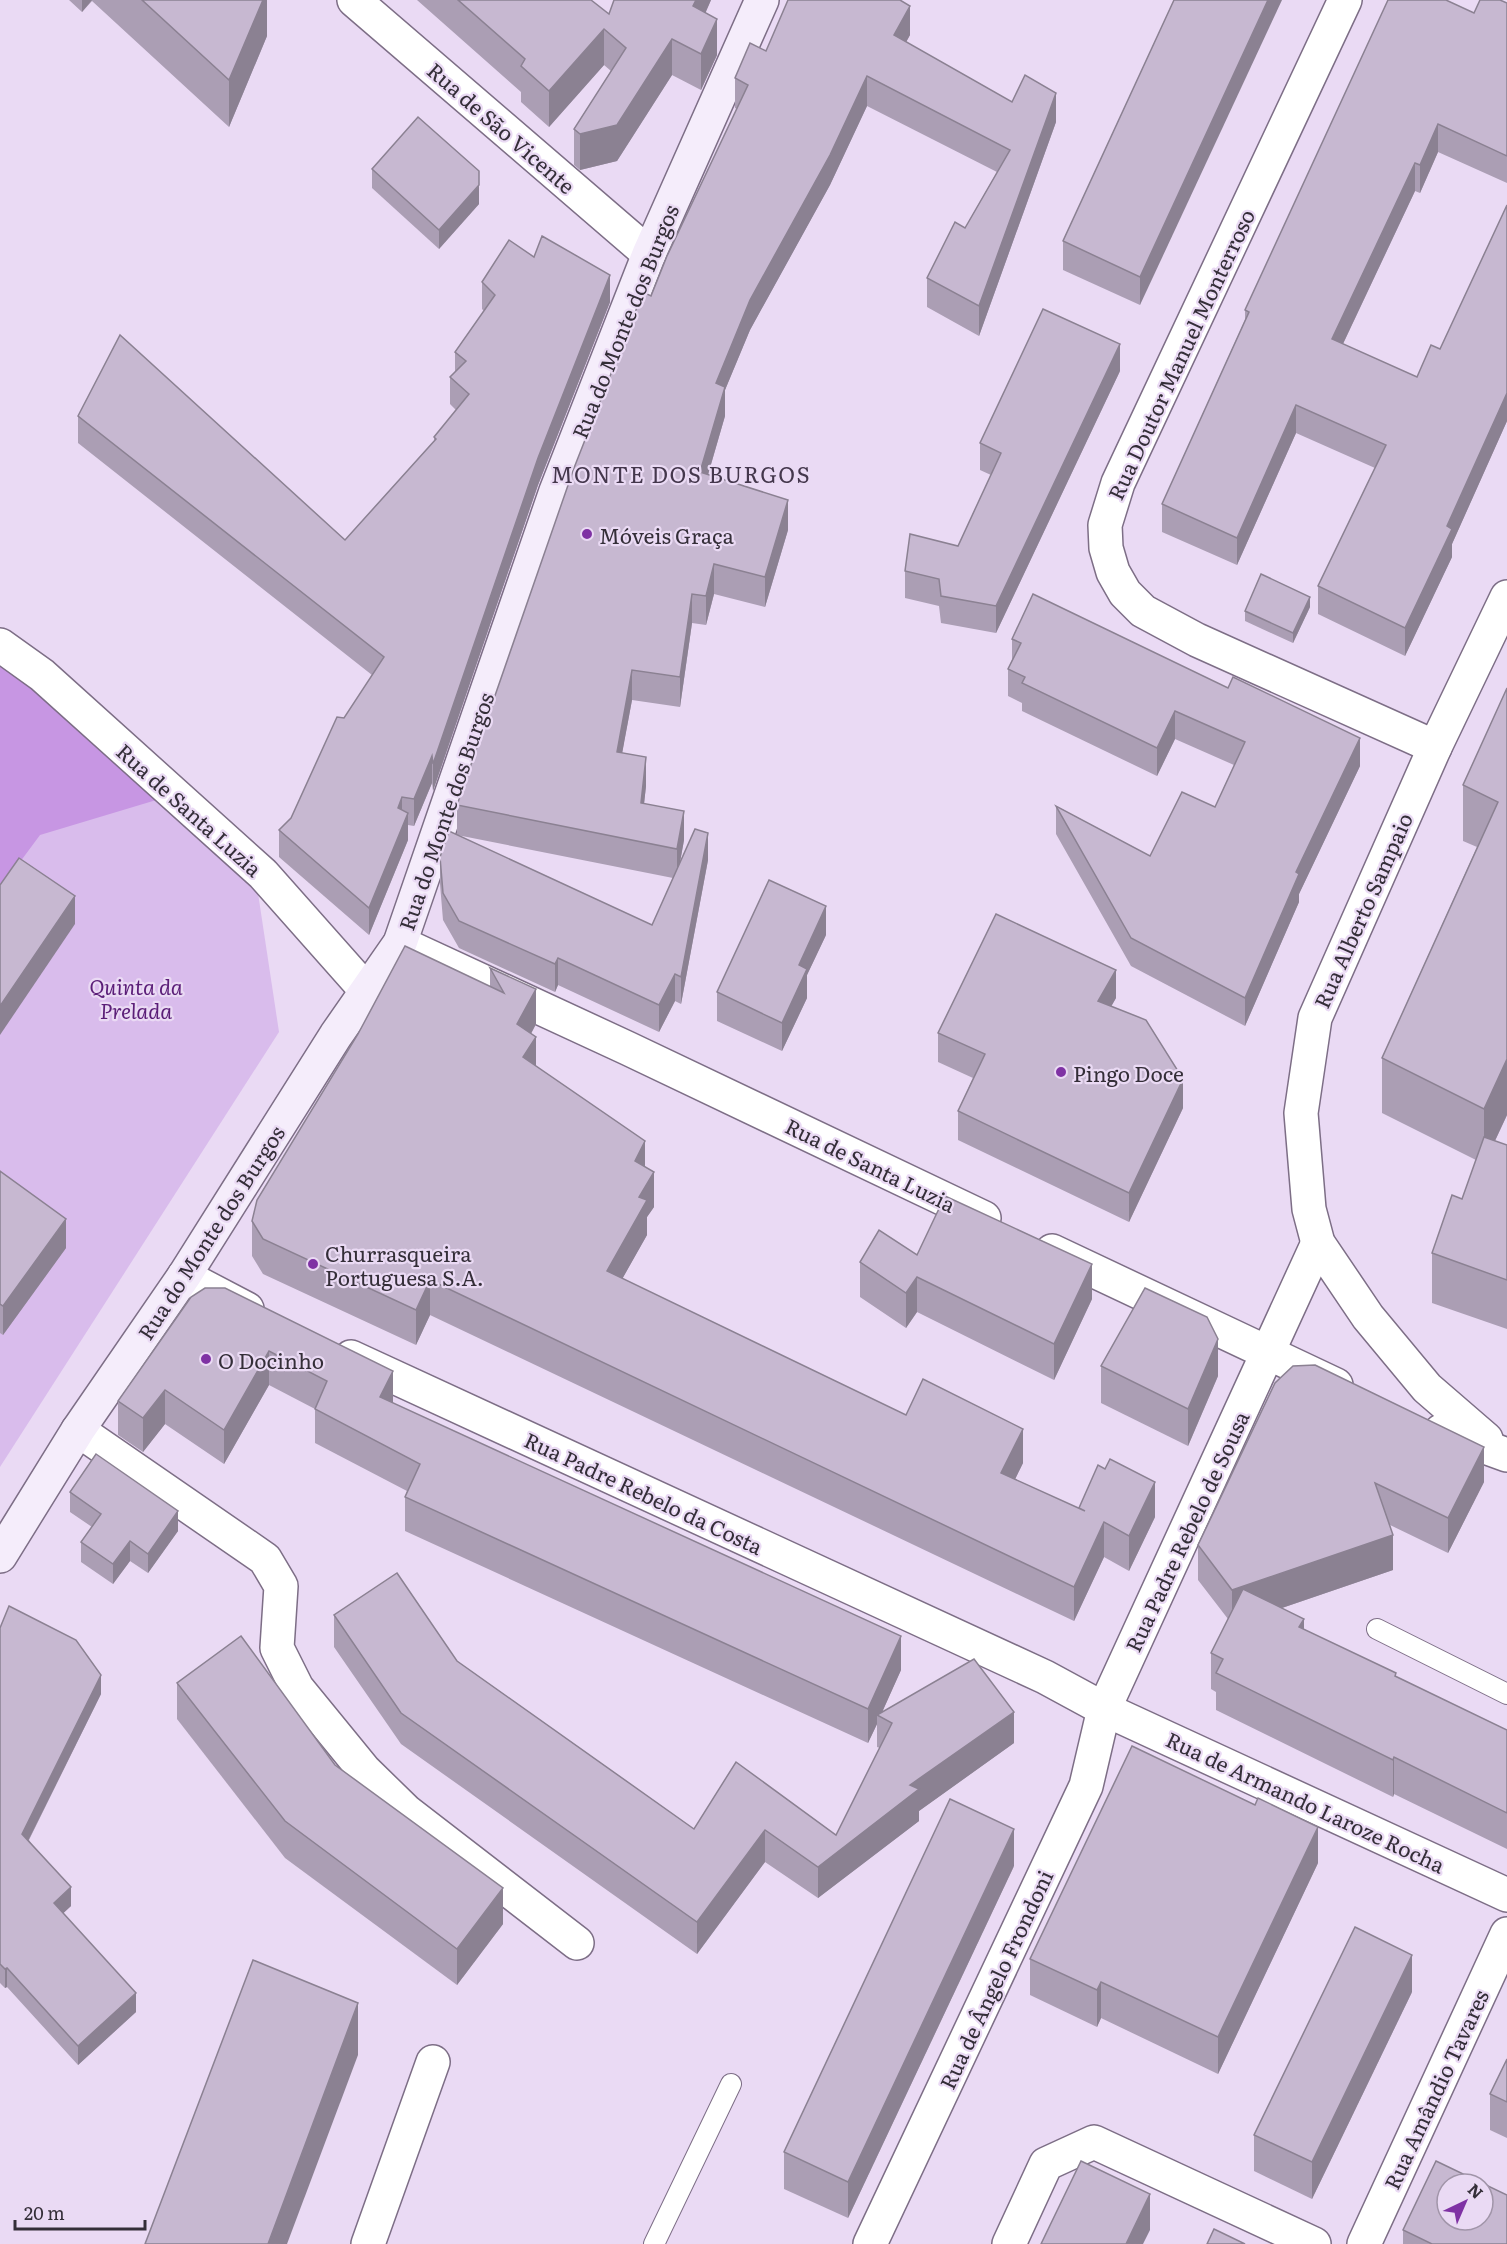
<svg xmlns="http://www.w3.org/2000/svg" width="1507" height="2244" viewBox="0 0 1507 2244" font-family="Literata,serif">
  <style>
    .green { fill: #d9bcec }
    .forest { fill: #c796e3 }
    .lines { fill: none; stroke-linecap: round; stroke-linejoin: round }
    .lane-casing { stroke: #7d6e86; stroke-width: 22 }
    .street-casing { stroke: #7d6e86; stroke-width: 36 }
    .secondary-casing { stroke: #7d6e86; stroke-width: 36 }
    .lane { stroke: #fff; stroke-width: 20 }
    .street { stroke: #fff; stroke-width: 33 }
    .secondary { stroke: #f5edfb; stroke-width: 33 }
    .wall { fill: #ab9eb4 }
    .shaded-wall { fill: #8b8192 }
    .building { fill: #c7b8d1; stroke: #8b8192; stroke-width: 1.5; fill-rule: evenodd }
    .poi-dot { fill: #7f32a4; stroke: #eadaf4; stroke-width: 2 }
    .labels { text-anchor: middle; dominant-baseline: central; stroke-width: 4.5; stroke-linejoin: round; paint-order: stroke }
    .street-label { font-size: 21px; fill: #342e38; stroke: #eadaf4 }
    .poi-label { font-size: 21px; fill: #342e38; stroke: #eadaf4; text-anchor: start }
    .park-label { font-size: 21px; font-style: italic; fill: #5b1e78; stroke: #eadaf4 }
    .neighbourhood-label { font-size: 22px; letter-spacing: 1.5px; fill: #44374c; stroke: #eadaf4 }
  </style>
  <rect width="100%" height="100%" fill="#eadaf4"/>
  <path class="green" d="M0,660L256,880L279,1032L0,1467Z"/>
  <path class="forest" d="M0,660L163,798L40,835L0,889Z"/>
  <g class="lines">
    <g class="lane-casing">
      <g id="lane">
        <path d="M1377,1629L1507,1694"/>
        <path d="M654,2244L731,2084"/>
      </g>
    </g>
    <g class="street-casing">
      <g id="street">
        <path d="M354,0L649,254"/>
        <path d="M1345,0L1118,483L1105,525L1106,548L1113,572L1125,593L1143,611L1197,640L1435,747"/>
        <path d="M0,645L42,675L263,874L365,989"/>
        <path d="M400,943L627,1048L984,1218"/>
        <path d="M1052,1251L1336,1385"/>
        <path d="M184,1276L247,1309"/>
        <path d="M351,1357L1045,1677L1104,1709L1507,1895"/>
        <path d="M78,1430L265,1559L281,1586L277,1648L297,1688L364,1770L406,1811L577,1943"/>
        <path d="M1441,1431L1507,1455"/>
        <path d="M1486,1439L1427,1388L1368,1317L1318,1243L1309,1209L1301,1113L1315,1018L1435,747L1507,597"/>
        <path d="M368,2244L433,2062"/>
        <path d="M870,2244L1086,1786L1104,1709L1318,1243"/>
        <path d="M1009,2244L1046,2164L1094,2142L1314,2244"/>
        <path d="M1364,2244L1507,1934"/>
      </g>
    </g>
    <g class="secondary-casing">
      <path id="secondary" d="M0,1556L78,1430L184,1276L336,1035L400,943L556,491L649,254L762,0"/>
    </g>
    <use href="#lane" class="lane"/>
    <use href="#street" class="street"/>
    <use href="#secondary" class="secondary"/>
  </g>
  <g class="wall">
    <path d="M69,0H267V36L229,127L92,1L82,12Z"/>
    <path d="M417,0H591L609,14L614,0H711L705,13L717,55L701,90L672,75L617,161L580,170L574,165V129L611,71L604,65L549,127L521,102V92Z"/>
    <path d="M1174,0L1140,305L1063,270V241Z"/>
    <path d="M904,2L910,35L906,42L1012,102L1056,122L979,336L927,307V278L965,228L997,172L867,106L830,185L750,330L725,390V416L708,475L788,530L765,607L714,594L706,625L692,623L680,707L632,700L622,753L646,786L644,803L684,840L680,862L708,860L681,1004L675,1001L659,1032L558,985L555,992L459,948L443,920L440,884V857L652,925L673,878L457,835V805L651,296L737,109L735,108V78L766,51Z"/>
    <path d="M1507,3V183L1438,152L1420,193L1415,191L1343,344L1417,377L1440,349L1507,205V421L1452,544V557L1405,656L1318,614V586L1375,468L1296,433L1237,565L1162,532V504L1245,320V310L1474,13Z"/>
    <path d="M372,169L479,204L439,249L372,188Z"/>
    <path d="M534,257L610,302L538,485L433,791L432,783L414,826L408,825V840L369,935L279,857V830L291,818L372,675L78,443V416L345,540L434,441V437L456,410L450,404V377L455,372V352L484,311L482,309V282Z"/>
    <path d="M1120,371L996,633L941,623L939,606L905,598V571L958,546L991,475L980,470V443Z"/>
    <path d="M1310,607L1293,643L1245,621V611Z"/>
    <path d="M1012,639L1360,766L1299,894V902L1245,1026L1131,966L1056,834V806L1150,856L1215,807L1234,765L1175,739L1157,776L1022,711V703L1008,696V669L1012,660Z"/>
    <path d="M1507,688V1115L1495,1141L1507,1145V1329L1432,1303V1253L1462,1199L1476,1160L1382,1113V1058L1477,847L1463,841V785Z"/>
    <path d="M826,935L807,975V998L782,1051L717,1021V992Z"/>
    <path d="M490,968L536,1024L531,1034L536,1066L645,1167L654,1207L647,1217V1235L622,1279L906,1415L1023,1463L1015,1479L1079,1509L1155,1517L1129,1571L1104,1557L1074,1621L430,1315L416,1345L263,1274L252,1256V1221L490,987Z"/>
    <path d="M1116,998L1111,1006L1183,1108L1129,1222L958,1140V1111L973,1078L938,1062V1033Z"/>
    <path d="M0,1171L66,1248L3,1335L0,1333Z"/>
    <path d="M917,1255L1092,1299L1054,1380L917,1312L906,1328L860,1297V1262Z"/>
    <path d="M191,1297L901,1670L882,1712L1014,1743L919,1811V1821L818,1898L765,1862L697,1954L401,1744L334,1647V1615L457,1661L694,1829L736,1762L836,1835L880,1748L877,1747V1724L868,1743L405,1531V1497L407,1491L315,1443V1409L269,1385L224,1464L165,1424L143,1452L118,1435V1401Z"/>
    <path d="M1101,1366L1218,1376L1188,1446L1101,1403Z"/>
    <path d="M1293,1366L1484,1482L1448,1553L1390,1525L1393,1570L1282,1608L1304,1629L1396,1677L1507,1730V1849L1394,1794L1393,1797L1216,1710V1692L1211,1689V1653L1228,1619L1198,1580V1545Z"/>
    <path d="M70,1492L178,1531L148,1573L130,1561L113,1584L81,1562V1542L92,1527L70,1512Z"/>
    <path d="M0,1628L101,1694L29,1840L71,1906L63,1913L136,2012L78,2065L7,1987L5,1988L0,1983Z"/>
    <path d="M177,1683L335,1765L503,1924L457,1985L285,1858L177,1719Z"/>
    <path d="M1318,1863L1218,2074L1101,2018L1097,2027L1030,1995V1959Z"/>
    <path d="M1014,1866L848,2218L784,2189V2152Z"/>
    <path d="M1412,1992L1312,2199L1254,2171V2135Z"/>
    <path d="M1507,2059V2138L1490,2130V2094Z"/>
    <path d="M1403,2230L1507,2244H1403Z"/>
  </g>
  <g class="shaded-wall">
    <path d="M82,0H92L82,12Z"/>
    <path d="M263,0H267V36L229,127V80Z"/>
    <path d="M696,0H711L693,42V6Z"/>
    <path d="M1268,0H1282L1140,305V277Z"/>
    <path d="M910,6V35L894,64V35Z"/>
    <path d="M717,19V55L701,90V54Z"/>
    <path d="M604,29V65L549,127V91Z"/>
    <path d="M672,39V75L617,161L580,170V134Z"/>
    <path d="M867,76V106L830,185L750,330L725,390V416L700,502V472L716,383L750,300Z"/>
    <path d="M1056,93V122L979,336V306Z"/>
    <path d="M1438,124V152L1420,193V165Z"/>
    <path d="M1415,163V191L1332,367V339Z"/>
    <path d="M479,185V204L439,249V230Z"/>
    <path d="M610,275V302L538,485L433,791V764L538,458Z"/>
    <path d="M1120,344V371L996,633V606Z"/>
    <path d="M1507,393V421L1452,544V557L1405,656V628L1447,526Z"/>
    <path d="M1296,405V433L1237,565V538Z"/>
    <path d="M788,500V530L765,607V577Z"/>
    <path d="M714,564V594L706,625V596Z"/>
    <path d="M692,594V623L680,707V677Z"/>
    <path d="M1310,597V607L1293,643V633Z"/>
    <path d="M632,670V700L617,781V752Z"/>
    <path d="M1175,711V739L1157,776V748Z"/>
    <path d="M1360,738V766L1299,894V902L1245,1026V998L1296,872Z"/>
    <path d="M432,756V783L414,826V799Z"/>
    <path d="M646,757V786L641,832V803Z"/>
    <path d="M402,797V824L398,808Z"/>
    <path d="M684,811V840L677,879V849Z"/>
    <path d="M408,813V840L369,935V908Z"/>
    <path d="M708,833V860L681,1004V977Z"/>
    <path d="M75,896V924L0,1035V1006Z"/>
    <path d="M826,906V935L807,975V998L782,1051V1023L799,965Z"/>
    <path d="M558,958V985L555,992V964Z"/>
    <path d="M1116,970V998L1098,1030V1001Z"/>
    <path d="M675,974V1001L659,1032V1005Z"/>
    <path d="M536,989V1024L517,1059V1024Z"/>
    <path d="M536,1037V1072L523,1057Z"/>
    <path d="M1507,1059V1115L1484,1164V1109Z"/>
    <path d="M1183,1079V1108L1129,1222V1193Z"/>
    <path d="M645,1141V1175L635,1161Z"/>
    <path d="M654,1172V1207L647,1217V1235L607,1306V1271L639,1197Z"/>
    <path d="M66,1219V1248L3,1335V1306Z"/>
    <path d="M1092,1264V1299L1054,1380V1344Z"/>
    <path d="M917,1277V1312L906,1328V1293Z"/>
    <path d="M430,1280V1315L416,1345V1310Z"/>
    <path d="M1218,1339V1376L1188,1446V1409Z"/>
    <path d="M269,1351V1385L224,1464V1430Z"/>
    <path d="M393,1371V1405L380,1397Z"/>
    <path d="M165,1390V1424L143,1452V1418Z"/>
    <path d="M1023,1429V1463L1001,1508V1473Z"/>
    <path d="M1484,1447V1482L1448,1553V1518Z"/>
    <path d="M1155,1482V1517L1129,1571V1536Z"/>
    <path d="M178,1511V1531L148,1573V1554Z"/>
    <path d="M1104,1522V1557L1074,1621V1587Z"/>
    <path d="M1393,1535V1570L1232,1625V1590Z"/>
    <path d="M130,1541V1561L113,1584V1564Z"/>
    <path d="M1304,1619V1655L1299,1627Z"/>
    <path d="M901,1636V1670L880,1717L877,1715V1724L868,1743V1709Z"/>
    <path d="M101,1675V1694L22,1853V1834Z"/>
    <path d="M1014,1712V1743L919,1811V1821L818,1898V1867L910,1785Z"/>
    <path d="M1394,1757V1794L1393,1797V1760Z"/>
    <path d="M1318,1827V1863L1218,2074V2037Z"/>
    <path d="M1014,1829V1866L848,2218V2182Z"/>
    <path d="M765,1830V1862L697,1954V1922Z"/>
    <path d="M71,1887V1906L54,1922V1903Z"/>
    <path d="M503,1888V1924L457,1985V1949Z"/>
    <path d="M1412,1955V1992L1312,2199V2162Z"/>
    <path d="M7,1968V1987L5,1988V1969Z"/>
    <path d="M1101,1982V2018L1097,2027V1990Z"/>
    <path d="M136,1993V2012L78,2065V2046Z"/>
    <path d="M358,2003V2055L287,2244H268Z"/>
    <path d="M1150,2194V2230L1143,2244H1126Z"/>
  </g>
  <g class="building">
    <path d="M142,0H263L229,80Z"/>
    <path d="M458,0H591L609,14L614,0H696L693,6L717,19L701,54L672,39L617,125L580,134L574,129L626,48L604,29L549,91L521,66L525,59Z"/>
    <path d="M788,0H900L910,6L894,35L1012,102L1025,75L1056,93L979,306L927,278L955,222L965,228L1010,150L867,76L830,155L750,300L716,383L725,387L700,472L788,500L765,577L714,564L706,596L692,594L680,677L632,670L617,752L646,757L641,803L684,811L677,849L457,805L574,468L643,292L651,296L667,256L748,85L735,78L750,43L766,51Z"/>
    <path d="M1174,0H1268L1140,277L1063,241Z"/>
    <path d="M1388,0H1446L1474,13L1480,0H1500L1507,3V156L1438,124L1420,165L1415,163L1332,339L1417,377L1431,345L1440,349L1507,205V393L1447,526L1452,529L1405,628L1318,586L1386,445L1296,405L1237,538L1162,504L1249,312L1245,310Z"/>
    <path d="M418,117L479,171V185L439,230L372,169Z"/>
    <path d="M542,236L610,275L538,458L433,764L432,756L414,799L402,797L398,808L408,813L369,908L279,830L291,818L337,717L344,718L384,657L78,416L120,335L345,540L436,439L434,437L469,394L450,377L466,361L455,352L495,295L482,282L509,240L534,257Z"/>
    <path d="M1043,309L1120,344L996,606L941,596L939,579L905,571L910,534L958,546L1001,453L980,443Z"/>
    <path d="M1261,574L1310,597L1293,633L1245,611Z"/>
    <path d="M1033,594L1228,688L1233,677L1360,738L1296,872L1299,874L1245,998L1131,938L1056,806L1150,856L1182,792L1215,807L1245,742L1175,711L1157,748L1022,683L1025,677L1008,669L1021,643L1012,639Z"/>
    <path d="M1507,688V1059L1484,1109L1382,1058L1498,802L1463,785Z"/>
    <path d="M695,829L708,833L681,977L675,974L659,1005L558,958L555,964L459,921L443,893L440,857L449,831L652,925Z"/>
    <path d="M19,858L75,896L0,1006V885Z"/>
    <path d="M769,880L826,906L799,965L807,969L782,1023L717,992Z"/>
    <path d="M996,914L1116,970L1098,1001L1146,1020L1183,1079L1129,1193L958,1111L985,1054L938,1033Z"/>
    <path d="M405,946L504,993L490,968L536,989L517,1024L536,1037L523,1057L645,1141L635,1161L654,1172L639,1197L647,1200L607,1271L906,1415L923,1379L1023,1429L1001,1473L1085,1511L1079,1508L1098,1465L1105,1469L1110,1459L1155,1482L1129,1536L1104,1522L1074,1587L430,1280L416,1310L263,1239L252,1221L257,1200L358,1034Z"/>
    <path d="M1484,1137L1507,1145V1280L1432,1253L1452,1195L1462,1199Z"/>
    <path d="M0,1171L66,1219L3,1306L0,1304Z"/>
    <path d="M945,1196L1092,1264L1054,1344L917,1277L906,1293L860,1262L879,1230L917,1255Z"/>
    <path d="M205,1288H225L393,1371L380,1397L901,1636L868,1709L405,1497L420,1464L315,1409L327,1381L269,1351L224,1430L165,1390L143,1418L118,1401L191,1297Z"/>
    <path d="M1145,1288L1207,1317L1218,1339L1188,1409L1101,1366Z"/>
    <path d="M1315,1365L1484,1447L1448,1518L1375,1483L1393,1535L1232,1590L1198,1545L1275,1383L1293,1366Z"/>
    <path d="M96,1454L178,1511L148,1554L130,1541L113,1564L81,1542L101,1514L70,1492Z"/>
    <path d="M397,1573L457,1661L694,1829L736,1762L836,1835L892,1723L877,1715L974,1659L1014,1712L910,1785L919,1789L818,1867L765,1830L697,1922L401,1713L334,1615Z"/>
    <path d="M1243,1589L1304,1619L1299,1627L1396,1673L1395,1676L1507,1730V1813L1394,1757L1393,1760L1216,1673L1223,1659L1211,1653Z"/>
    <path d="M9,1606L76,1640L101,1675L22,1834L71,1887L54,1903L136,1993L78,2046L7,1968L5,1969L0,1964V1628Z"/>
    <path d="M241,1636L335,1765L503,1888L457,1949L285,1821L177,1683Z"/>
    <path d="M1132,1746L1255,1805L1258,1798L1318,1827L1218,2037L1101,1982L1097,1990L1030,1959Z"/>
    <path d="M950,1799L1014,1829L848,2182L784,2152Z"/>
    <path d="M1355,1927L1412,1955L1312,2162L1254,2135Z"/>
    <path d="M253,1960L358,2003L268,2244H145Z"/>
    <path d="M1507,2059V2102L1490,2094Z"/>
    <path d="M1081,2161L1150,2194L1126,2244H1041Z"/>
    <path d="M1436,2161L1507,2195V2244H1432L1403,2230ZM1447,2184H1483V2220H1447Z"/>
    <path d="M1214,2229L1245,2244H1207Z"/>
  </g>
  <g class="poi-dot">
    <circle cx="587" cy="534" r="6"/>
    <circle cx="1061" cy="1072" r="6"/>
    <circle cx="313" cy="1264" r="6"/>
    <circle cx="206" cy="1359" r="6"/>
  </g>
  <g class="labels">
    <g class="street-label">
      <text transform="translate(502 127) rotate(41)">Rua de São Vicente</text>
      <text transform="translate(624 321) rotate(-68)">Rua do Monte dos Burgos</text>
      <text transform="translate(1180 354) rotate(-65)">Rua Doutor Manuel Monterroso</text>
      <text transform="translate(190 809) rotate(42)">Rua de Santa Luzia</text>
      <text transform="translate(445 811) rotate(-71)">Rua do Monte dos Burgos</text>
      <text transform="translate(1362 910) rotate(-66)">Rua Alberto Sampaio</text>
      <text transform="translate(871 1164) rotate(26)">Rua de Santa Luzia</text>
      <text transform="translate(210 1232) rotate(-57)">Rua do Monte dos Burgos</text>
      <text transform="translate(644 1492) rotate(25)">Rua Padre Rebelo da Costa</text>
      <text transform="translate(1186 1531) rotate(-65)">Rua Padre Rebelo de Sousa</text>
      <text transform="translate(1306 1801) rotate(25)">Rua de Armando Laroze Rocha</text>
      <text transform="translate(995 1979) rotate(-65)">Rua de Ângelo Frondoni</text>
      <text transform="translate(1435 2089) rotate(-65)">Rua Amândio Tavares</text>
    </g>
    <g class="poi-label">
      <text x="599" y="534">Móveis Graça</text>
      <text x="1073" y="1072">Pingo Doce</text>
      <text x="325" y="1252">Churrasqueira<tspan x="325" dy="24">Portuguesa S.A.</tspan></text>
      <text x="218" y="1359">O Docinho</text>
    </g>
    <g class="park-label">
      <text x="136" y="985">Quinta da<tspan x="136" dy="24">Prelada</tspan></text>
    </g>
    <g class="neighbourhood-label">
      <text x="681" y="473">MONTE DOS BURGOS</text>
    </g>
  </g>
  <g transform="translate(1465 2202) rotate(44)"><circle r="28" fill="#eadaf4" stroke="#a195a9" stroke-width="1.5"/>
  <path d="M0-4.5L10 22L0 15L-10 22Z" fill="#7f32a4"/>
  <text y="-9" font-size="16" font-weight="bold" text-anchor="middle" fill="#342e38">N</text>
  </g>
  <path d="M15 2220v9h130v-9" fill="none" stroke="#342e38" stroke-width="3"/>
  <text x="24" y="2220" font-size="18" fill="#342e38" stroke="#eadaf4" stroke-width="4.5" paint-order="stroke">20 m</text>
</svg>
